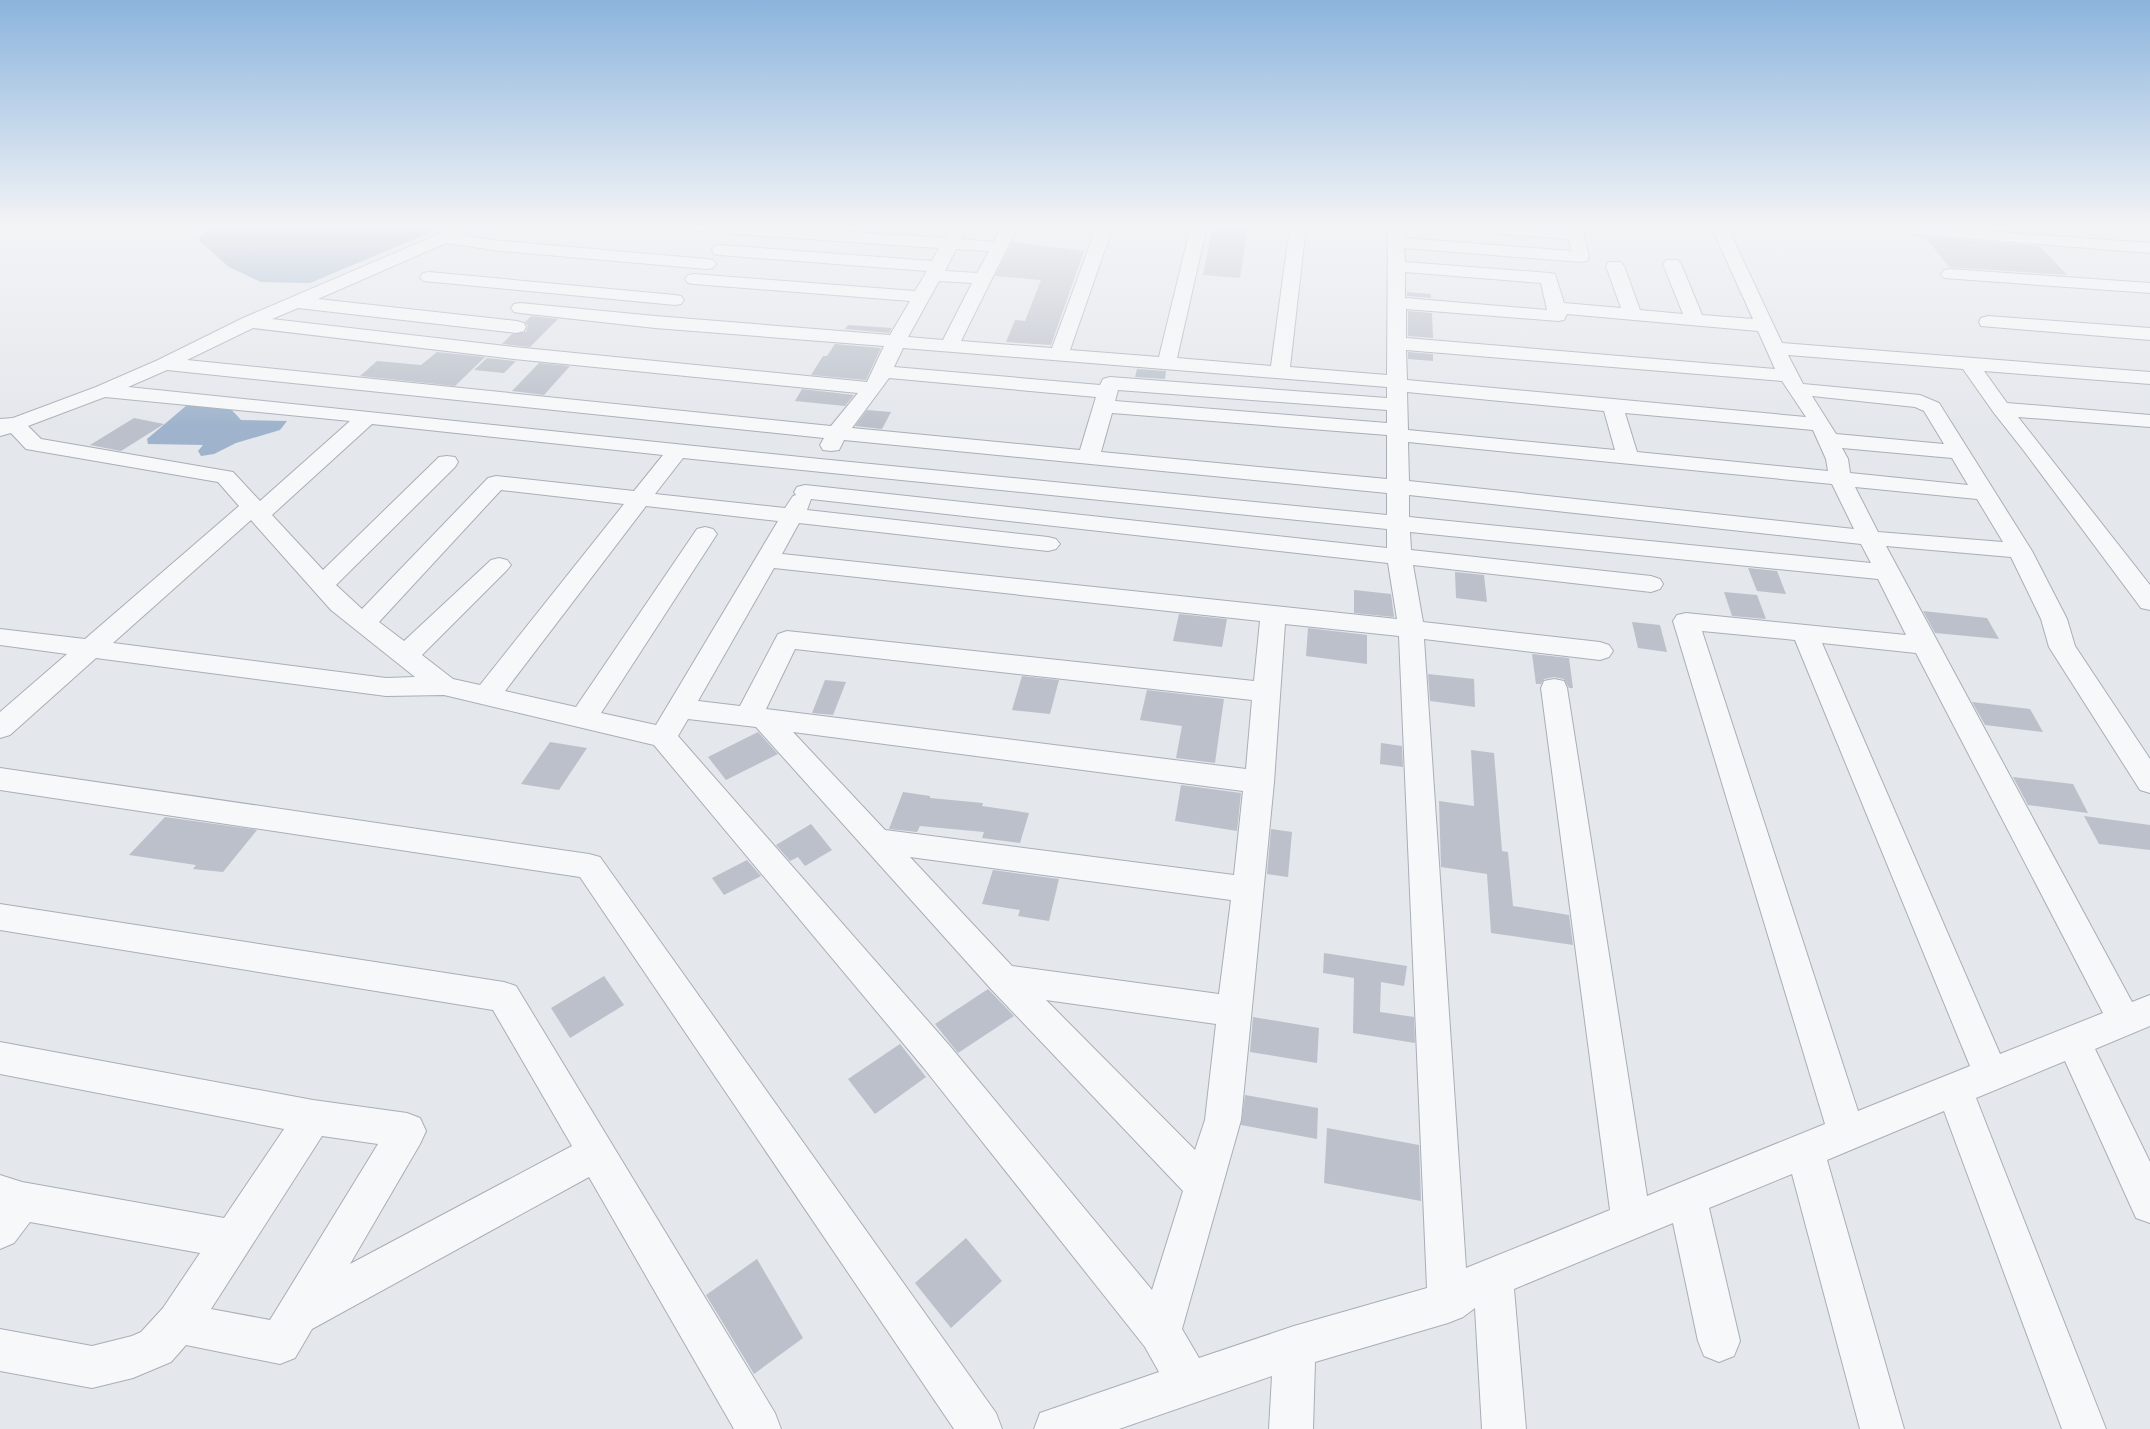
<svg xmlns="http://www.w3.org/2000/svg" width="2150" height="1429" viewBox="0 0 2150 1429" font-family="'PT Sans',sans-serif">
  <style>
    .water { fill: #9fb4cc }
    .building { fill: #bbc0ca }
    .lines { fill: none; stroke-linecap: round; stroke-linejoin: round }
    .minor-casing { stroke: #a9aeb7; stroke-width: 2 }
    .minor { fill: #f7f8fa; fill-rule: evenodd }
  </style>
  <rect width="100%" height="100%" fill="#e4e7ec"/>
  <g class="water">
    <path d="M209,226H446L310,283L261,282L229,267L198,240Z"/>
    <path d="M193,400L230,408L241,420L287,421L280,430L236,443L214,454L201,456L198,451L203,445L148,444L147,439Z"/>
  </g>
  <g class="building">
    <path d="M1213,226H1248L1240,278L1203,275Z"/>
    <path d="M1925,237L2040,246L2067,275L1949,267Z"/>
    <path d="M1012,242L1084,251L1051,345L1006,342L1015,320L1025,321L1041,280L995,276Z"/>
    <path d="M1407,292L1431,294V298L1407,296Z"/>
    <path d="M1408,311L1432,313L1433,338L1408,336Z"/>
    <path d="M531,316L558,319L530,347L502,344L512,334L526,332L528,326L525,322Z"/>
    <path d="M848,325L892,328L889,333L845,329Z"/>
    <path d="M835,344L881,348L866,380L811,375L823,356H827Z"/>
    <path d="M437,352L485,357L455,386L360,376L377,361L421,365Z"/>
    <path d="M1408,352L1433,354V361L1408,359Z"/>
    <path d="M487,358L514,361H516L504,373L474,370Z"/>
    <path d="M539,363L570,366L544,395L512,391Z"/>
    <path d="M1137,369L1166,371L1165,379L1135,377Z"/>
    <path d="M802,389L854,395L845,406L795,401Z"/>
    <path d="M867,410L891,412L882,429L855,426Z"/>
    <path d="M134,418L164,424L121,451L90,445Z"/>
    <path d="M1748,568L1777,571L1786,594L1757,591Z"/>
    <path d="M1455,572L1484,575L1487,602L1456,598Z"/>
    <path d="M1354,590L1391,594L1394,617L1354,613Z"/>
    <path d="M1724,592L1757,595L1766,619L1732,616Z"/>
    <path d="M1923,611L1987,618L1999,639L1935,633Z"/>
    <path d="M1179,614L1227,619L1222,647L1173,641Z"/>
    <path d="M1632,622L1660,625L1667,652L1638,648Z"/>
    <path d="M1308,628L1367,635V664L1306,656Z"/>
    <path d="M1532,654L1569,658L1573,688H1569L1564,679L1554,677L1544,679L1541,684H1536Z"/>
    <path d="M1428,674L1474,679L1475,707L1430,701Z"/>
    <path d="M1022,676L1059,680L1050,714L1012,710Z"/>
    <path d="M825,680L846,682L833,715L812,713Z"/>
    <path d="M1147,690L1224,699L1215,763L1176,758L1182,726L1140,720Z"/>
    <path d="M1972,702L2030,709L2043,732L1985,725Z"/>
    <path d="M758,732L778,754L726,780L708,757Z"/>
    <path d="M550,742L587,748L559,790L521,784Z"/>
    <path d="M1381,743L1402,746L1403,767L1380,764Z"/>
    <path d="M1471,750L1494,753L1502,851L1508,852L1513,906L1569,915L1573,945L1491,933L1487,874L1441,867L1439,801L1474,806Z"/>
    <path d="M2013,777L2073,784L2088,813L2028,805Z"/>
    <path d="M1181,785L1241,793L1237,831L1175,821Z"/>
    <path d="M903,792L930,796V798L983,803L982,806L1029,813L1020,843L982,838L984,832L920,826L917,832L889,829Z"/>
    <path d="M2084,816L2150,825V850L2099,844Z"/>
    <path d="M165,817L257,830L223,872L193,869L196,865L129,855Z"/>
    <path d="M811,824L832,850L805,866L798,857L790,861L776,845Z"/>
    <path d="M1271,829L1292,832L1288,877L1267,874Z"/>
    <path d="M747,860L761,876L724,895L712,878Z"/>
    <path d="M993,870L1059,879L1049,921L1018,916L1020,910L982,904Z"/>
    <path d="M1324,953L1407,966L1404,986L1381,982L1380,1012L1414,1017L1415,1043L1353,1033L1354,978L1323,973Z"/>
    <path d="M604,976L624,1005L570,1038L551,1008Z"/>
    <path d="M988,989L1014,1016L958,1053L935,1024Z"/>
    <path d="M1253,1017L1319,1028L1317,1063L1250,1052Z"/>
    <path d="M900,1044L926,1077L875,1114L848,1079Z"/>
    <path d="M1245,1095L1318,1108L1317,1139L1241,1125Z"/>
    <path d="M1327,1128L1419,1145L1421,1201L1324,1183Z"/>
    <path d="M966,1238L1002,1281L951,1328L915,1283Z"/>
    <path d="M757,1259L803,1338L754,1374L706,1295Z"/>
  </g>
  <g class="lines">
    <g class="minor-casing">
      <g id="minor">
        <path d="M458,226H479L477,229L463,236L501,241L707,259L713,260L716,264L713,268L707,269L501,251L446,243L318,299L517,321L524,323L526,327L524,331L517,333L298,308L272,319L514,347L867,382L884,346L655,328L520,313L514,312L511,308L514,304L520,303L655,316L890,335L910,301L694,284L688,283L685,279L688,275L694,274L915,291L927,271L720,255L714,254L712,250L714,246L720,245L932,261L939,248L694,231L686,226H762L945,238L951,226H967L960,239L994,242L1002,226H1018L961,341L1052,348L1097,226H1113L1070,350L1159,357L1191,226H1207L1177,358L1271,366L1290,226H1306L1290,367L1387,375L1388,226H1404V238L1571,251L1569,239L1462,231L1454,226H1521L1567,229L1566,226H1582L1589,257L1587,261L1581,262L1404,248L1405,262L1549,273L1555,274L1564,303L1621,308L1606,266L1609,262H1621L1624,266L1640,310L1683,314L1663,264L1666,260H1678L1681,264L1702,315L1753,319L1711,226H1727L1782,343L2150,372V384L1984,371L2007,403L2150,415V427L2018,417L2150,585V610L2141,608L2024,451L1994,413L1963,369L1788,355L1803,384L1920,395L1939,403L2032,551L2067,619L2075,646L2150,759V793L2140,790L2049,647L2041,619L2011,557L1886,546L2132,1002L2150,995V1026L2095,1049L2150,1162V1223L2136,1218L2065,1061L1976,1098L2106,1429H2062L1944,1111L1827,1160L1904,1429H1860L1792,1174L1709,1208L1740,1341L1734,1356L1719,1362L1704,1356L1698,1341L1673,1223L1514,1289L1526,1429H1482L1475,1308L1463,1317L1448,1323L1315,1362L1313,1429H1269L1272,1376L1119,1429H1034L1040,1413L1159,1372L1145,1347L923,1067L654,745L444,695L386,696L96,658L10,735L0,738V712L67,654L0,645V629L85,639L239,506L218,482L26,449L11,433L0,436V419L13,418L96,387L158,360L243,318ZM956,249L989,251L977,273L945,271ZM1405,272L1541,283L1547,310L1405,298ZM939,281L972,283L943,340L908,337ZM1406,309L1558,321L1564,320L1567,314L1758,331L1775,369L1406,338ZM253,328L514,359L858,393L831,426L187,360ZM903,348L1387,387V398L1110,377L1103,379L1100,385L894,367ZM1406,350L1782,381L1806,417L1407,380ZM167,370L824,438L820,445L823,450L831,451L839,450L844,440L1387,493V515L820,459L128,387ZM889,378L1096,397L1080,450L852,428ZM1118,390L1387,410V423L1115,401ZM1407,392L1604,411L1615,450L1408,430ZM1812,396L1915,407L1924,411L1944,444L1836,434ZM105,397L350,421L260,501L233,472L41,439L28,426ZM1112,413L1387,435V479L1101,452ZM1625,413L1813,430L1826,459L1828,471L1637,452ZM372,424L663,455L634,491L496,476L488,478L362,609L336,585L455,467L458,462L455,457L447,456L439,457L323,570L272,515ZM1408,442L1832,484L1854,529L1409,481ZM1842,448L1952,458L1968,485L1850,473L1848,459ZM683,458L1387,529V548L805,485L797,487L794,492L796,495L793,496L785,508L655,494ZM1855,487L1977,499L2003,542L1878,532ZM501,490L624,504L480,685L453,679L422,655L507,570L511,565L507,560L499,558L491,560L404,641L379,622ZM1409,495L1861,544L1871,563L1409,517ZM811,499L1388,563L1397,619L782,554L799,523L1048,551L1056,549L1060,544L1056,539L1048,537L807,510ZM646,506L778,521L656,725L601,713L717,534L713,529L705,527L697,529L576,707L505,691ZM251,520L331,610L415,677L386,678L113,643ZM1410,532L1878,579L1906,635L1686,613L1677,615L1673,621L1825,1124L1647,1196L1567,688L1564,681L1554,679L1544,681L1541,688L1610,1210L1466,1268L1424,639L1600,660L1609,657L1613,651L1609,645L1600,642L1423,622L1413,565L1651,592L1660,589L1663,584L1660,579L1651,576L1411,550ZM774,568L1260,621L1254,681L787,631L778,634L740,706L698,701ZM1285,624L1399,636L1427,1288L1294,1326L1199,1358L1182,1329L1241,1120L1274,782ZM1702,631L1795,640L1970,1066L1858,1111ZM1822,643L1916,653L2103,1013L2000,1054ZM795,649L1252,700L1246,769L766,709ZM688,719L756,727L991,989L1183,1191L1152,1290L949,1045L678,736ZM793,732L1243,791L1234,875L885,830ZM910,857L1231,900L1219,994L1012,966ZM1046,1000L1216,1024L1205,1120L1195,1150Z"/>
        <path d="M1917,226L2150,243V253L1911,234L1909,231L1911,228Z"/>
        <path d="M1950,269L2150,283V293L1944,278L1941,274L1944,270Z"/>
        <path d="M429,272L675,295L681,296L684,300L681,304L675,305L423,281L420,277L423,273Z"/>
        <path d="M1988,316L2150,328V340L1981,326L1979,322L1981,318Z"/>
        <path d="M0,768L589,854L600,857L996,1413L1002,1429H954L580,877L0,790Z"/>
        <path d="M0,904L504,982L516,986L775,1413L781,1429H734L589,1177L312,1329L295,1358L280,1364L186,1345L171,1362L133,1378L92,1388L0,1371V1329L92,1346L132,1336L141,1332L163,1308L200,1253L30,1222L14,1243L0,1249V1175L22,1182L224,1218L284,1129L0,1074V1042L313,1100L407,1113L420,1118L426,1131L420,1144L350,1264L572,1146L493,1010L0,930ZM322,1136L378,1144L270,1320L211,1309Z"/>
      </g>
    </g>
    <use href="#minor" class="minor"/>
  </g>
  <linearGradient id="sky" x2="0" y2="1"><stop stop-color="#8bb4dd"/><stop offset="0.53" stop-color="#f3f4f6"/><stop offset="1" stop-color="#f3f4f6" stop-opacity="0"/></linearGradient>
  <rect width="2150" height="426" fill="url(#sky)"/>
</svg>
